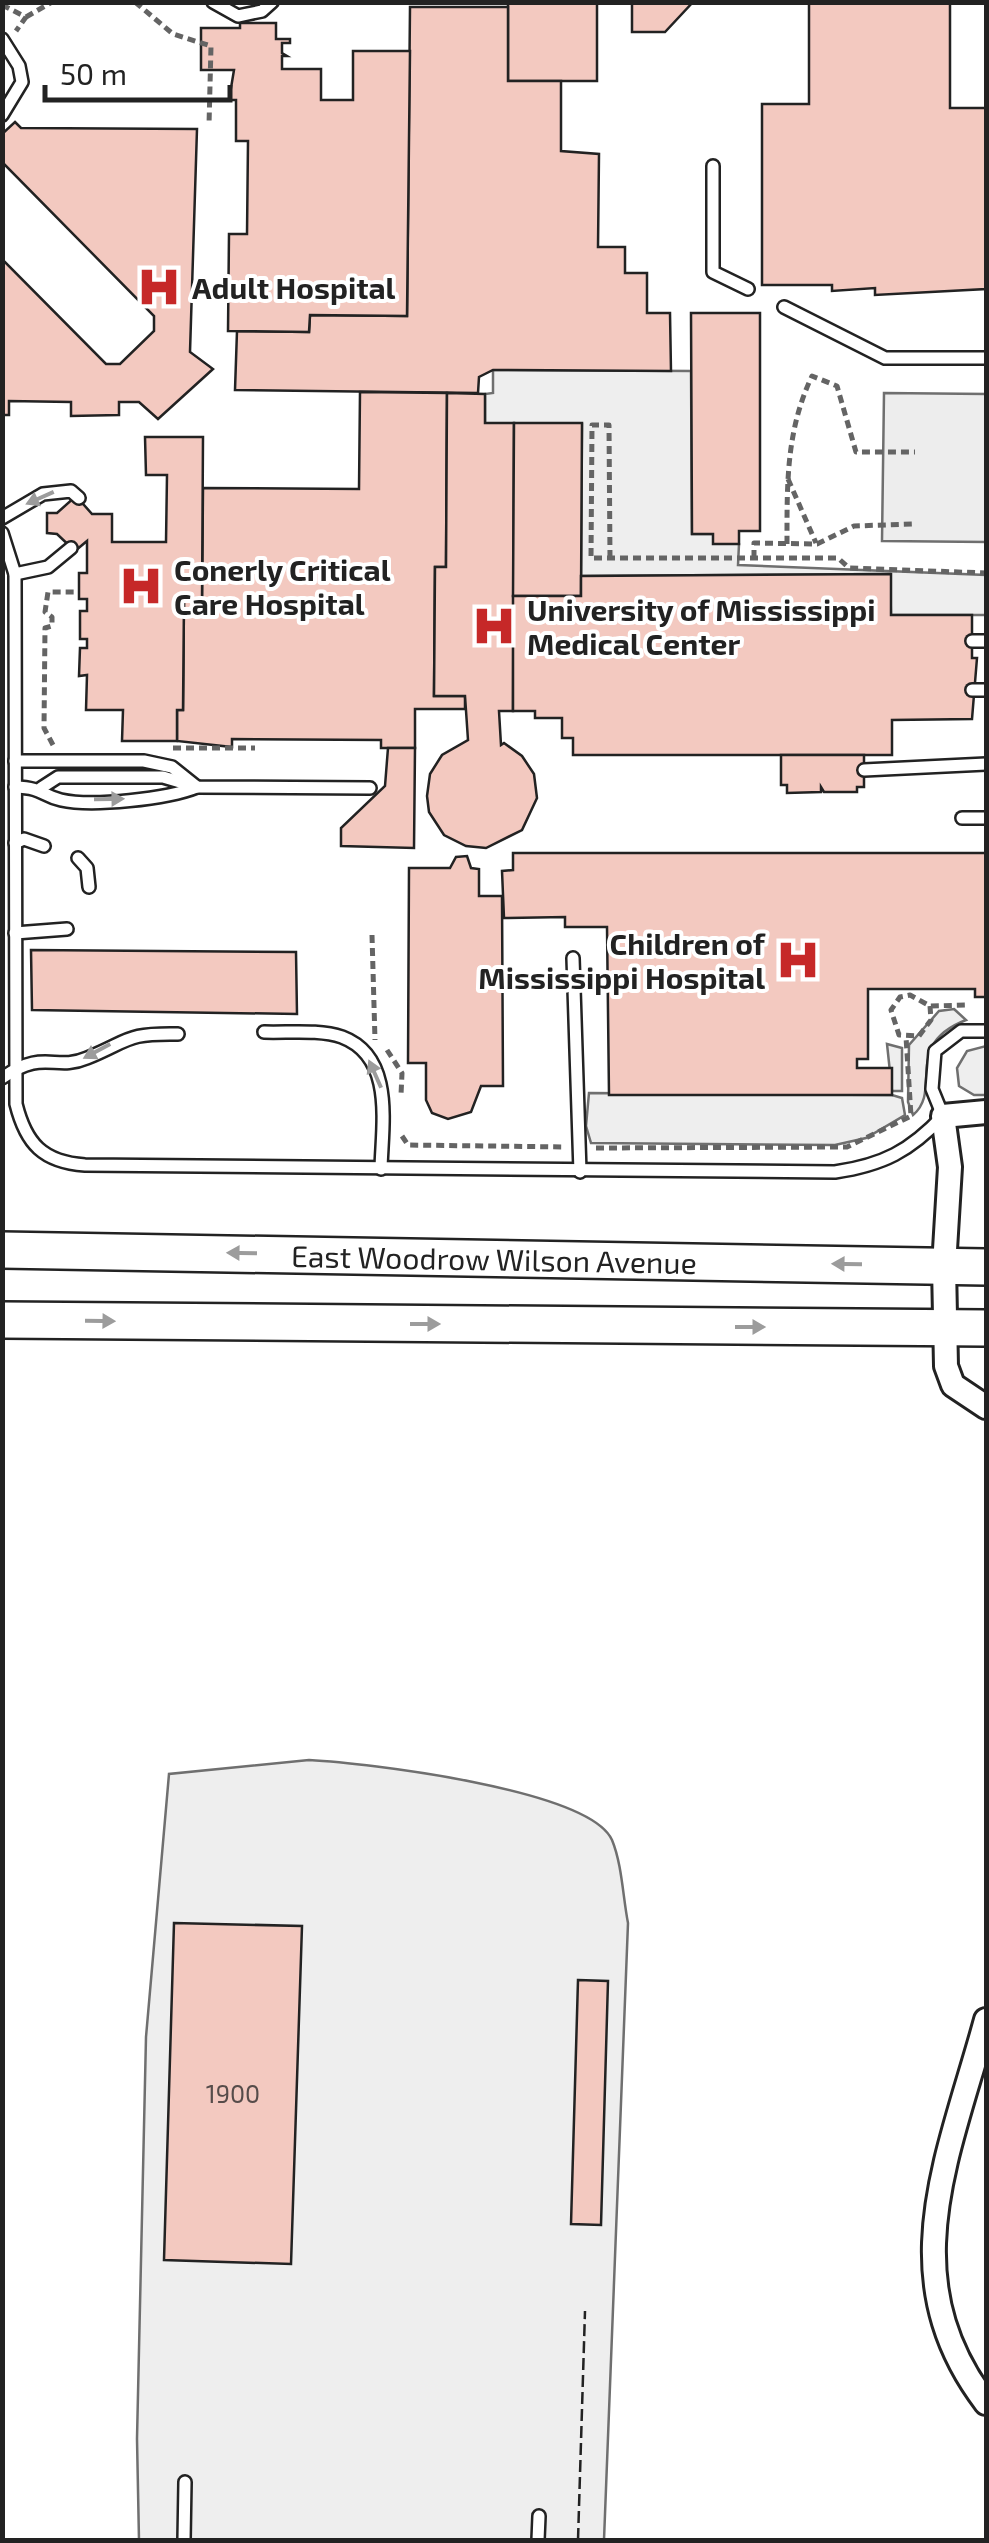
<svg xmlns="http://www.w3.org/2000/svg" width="989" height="2543" viewBox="0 0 989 2543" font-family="'Exo 2',sans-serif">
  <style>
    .green { fill: #eee; stroke: #6f6f6f; stroke-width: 2.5 }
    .parking { fill: #ededed; stroke: #6f6f6f; stroke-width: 2.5 }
    .building { fill: #f3c9c0; stroke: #222; stroke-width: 2.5 }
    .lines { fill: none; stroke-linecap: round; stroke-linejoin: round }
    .lane-casing { stroke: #222; stroke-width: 16 }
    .street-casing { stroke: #222; stroke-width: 28 }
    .primary-casing { stroke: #222; stroke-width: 40 }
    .path { stroke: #646464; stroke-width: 5; stroke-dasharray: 8 5; stroke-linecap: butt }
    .lane { stroke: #fff; stroke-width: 11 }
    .street { stroke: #fff; stroke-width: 22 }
    .primary { stroke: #fff; stroke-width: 35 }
    .fence { stroke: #222; stroke-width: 2.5; stroke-dasharray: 12 5; stroke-linecap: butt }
    .oneway { fill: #9c9c9c }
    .labels { text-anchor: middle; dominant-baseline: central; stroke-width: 8; stroke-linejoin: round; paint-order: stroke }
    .number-label { font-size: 25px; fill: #564c4a }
    .poi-label { font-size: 30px; font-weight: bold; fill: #222; stroke: #fff; text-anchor: start }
    .street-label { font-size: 30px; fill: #222; stroke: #fff }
  </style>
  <rect width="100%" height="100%" fill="#fff"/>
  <g class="green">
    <path d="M493,370L691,371L692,534H713L739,544L738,565L986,575V615H891L890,574L581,576L582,424L485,423V394L493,393Z"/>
    <path d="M954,1009L966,1020C902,1045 943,1090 913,1115L908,1102L909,1045L939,1011Z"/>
    <path d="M887,1044L902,1048V1091H892Z"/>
    <path d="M986,1046V1095H974L959,1086L957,1068L967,1051Z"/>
    <path d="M589,1093L892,1095L902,1098L905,1115L866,1138L835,1145L591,1143L586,1126Z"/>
    <path d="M309,1760C365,1763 589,1789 612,1840C622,1864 623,1898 628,1923L604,2540H139L137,2439L146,2037L169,1774Z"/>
  </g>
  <path class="parking" d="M884,393L986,394V542L882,541Z"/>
  <g class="building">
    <rect x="508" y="2" width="89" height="79"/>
    <path d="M632,2H693L665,32H632Z"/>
    <path d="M809,2H950V108H986V289L875,295V288L832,291V285H762V104H809Z"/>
    <path d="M410,7H508V81H561V151L599,154L598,247H625V273H647V313H670L671,371L493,370L479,377L478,393L235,390L237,331L309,332L310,315L407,316Z"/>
    <path d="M240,23H276V39H290V43H282V53L287,56H282V69H321V100H353V51H410L407,316L310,315L309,332L228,331L229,234H247L248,141H236V100H229L234,70H201V28H240Z"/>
    <path d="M15,122L21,128L197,129L190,352L213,369L158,419L139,402H119V415L71,416V402L9,401V415H2V259L106,364H120L154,331V316L2,162V134Z"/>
    <path d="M691,313H760V531H739V544H713V534H692Z"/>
    <path d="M360,392L447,393L446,567H435L434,696H465V709H415V748H381V740L232,739V747L177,741V710H183L184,599L202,600L203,488L359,489Z"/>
    <path d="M447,393L485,394V423H514L513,711H499L501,745L504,743L522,756L534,774L537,798L522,830L486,848L466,846L444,835L429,812L427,796L430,774L442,755L468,740L465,696H434L435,567H446Z"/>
    <path d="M514,423H582L581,596H513Z"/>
    <path d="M145,437H203L202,600L184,599L183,710H177V741H122L123,710H86L87,675L79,676L80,648H87V639H80V611H87V599H79V573H87V541L75,551L57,534L47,533V513H57L76,496L92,514H112V542H166L167,475H146Z"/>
    <path d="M891,574V615H972V658H977L972,719L892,720V755H573V738H562V718H535V711H513V596H581V576Z"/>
    <path d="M388,748H415L414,848L341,846V828L385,786Z"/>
    <path d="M781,755H864V787H857V792H824L821,787V792L787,793V785H781Z"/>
    <path d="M513,853H986V997H975V989H868V1059H857V1068H892V1095H609L607,927H565V917L504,918L502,871L513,870Z"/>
    <path d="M467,856L471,868L479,869V896H502L503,1086H481L471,1112L448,1119L432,1113L426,1100V1063H408L409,868H450L456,857Z"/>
    <path d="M31,950L296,952L297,1014L32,1010Z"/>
    <path d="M174,1923L302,1926L291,2264L164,2260Z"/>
    <path d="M578,1980L608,1981L601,2225L571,2224Z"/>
  </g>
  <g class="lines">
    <g class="lane-casing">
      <g id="lane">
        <path d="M213,2L238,16L262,11L272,2"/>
        <path d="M2,39L19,66L22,82L2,115"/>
        <path d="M713,166V272L748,289"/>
        <path d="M784,307L885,358H986"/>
        <path d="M2,518L43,494L71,491L79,498"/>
        <path d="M2,533L15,574L16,1104C26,1144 43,1162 85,1165L835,1172C883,1165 910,1151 943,1116L932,1089L935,1051L961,1031H986"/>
        <path d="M15,574L48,567L71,548"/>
        <path d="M972,641H986"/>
        <path d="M972,690H986"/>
        <path d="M15,761H144L172,767L197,787C167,799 92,807 61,800C40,795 44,788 15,787"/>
        <path d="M864,770L986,764"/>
        <path d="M41,788L58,777H163L197,787L370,788"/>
        <path d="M962,818H986"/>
        <path d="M15,843L24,839L44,846"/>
        <path d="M78,858L87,868L89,887"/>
        <path d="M15,933L67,929"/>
        <path d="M573,958L580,1172"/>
        <path d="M264,1032C287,1033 319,1029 342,1037C395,1057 382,1125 381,1169"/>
        <path d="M2,1078C45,1048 54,1072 87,1058C131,1040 125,1033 178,1034"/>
        <path d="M184,2540L185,2482"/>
        <path d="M538,2540L539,2516"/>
      </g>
    </g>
    <g class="street-casing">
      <g id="street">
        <path d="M986,1112L943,1116L950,1167L944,1266L946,1366L953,1385L986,1407"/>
        <path d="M986,2020C949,2156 890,2277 986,2403"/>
      </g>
    </g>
    <g class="primary-casing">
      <g id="primary">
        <path id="s1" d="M2,1250L986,1267"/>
        <path d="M2,1320L986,1328"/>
      </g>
    </g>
    <g class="path">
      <path d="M135,2L173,34L211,46L209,125"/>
      <path d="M2,5L26,17L16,31"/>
      <path d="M26,17L52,2"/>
      <path d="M788,479L816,543"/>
      <path d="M787,544C787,484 786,431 812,376L837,386L856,452H915"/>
      <path d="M610,558L609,425H592L591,558H838L849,568L986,573"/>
      <path d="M754,558V543L817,544L854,526L914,524"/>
      <path d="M53,745L44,728L45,628L52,626V617L45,612L48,592H74"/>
      <path d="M173,748H255"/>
      <path d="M372,935L375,1040"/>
      <path d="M930,1006L931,1020L919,1036L899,1035L891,1010L900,997L910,995L930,1006L967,1005"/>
      <path d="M387,1050L402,1073L401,1095"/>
      <path d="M402,1136L408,1145L565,1147"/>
      <path d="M596,1148L847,1147L911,1116L906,1037"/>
    </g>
    <use href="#lane" class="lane"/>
    <use href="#street" class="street"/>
    <use href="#primary" class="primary"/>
    <path class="fence" d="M578,2540L585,2311"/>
  </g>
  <defs><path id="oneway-solid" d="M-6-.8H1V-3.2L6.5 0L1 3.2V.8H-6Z" transform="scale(2.5)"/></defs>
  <g class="oneway">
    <use href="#oneway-solid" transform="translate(40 498) rotate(156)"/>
    <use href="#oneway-solid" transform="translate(109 799) rotate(-1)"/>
    <use href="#oneway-solid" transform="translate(97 1051) rotate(152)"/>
    <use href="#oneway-solid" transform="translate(375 1074) rotate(-114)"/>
    <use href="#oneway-solid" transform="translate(242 1253) rotate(-179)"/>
    <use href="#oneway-solid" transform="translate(847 1264) rotate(-179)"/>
    <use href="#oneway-solid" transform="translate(100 1321) rotate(1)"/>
    <use href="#oneway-solid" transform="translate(425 1324)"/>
    <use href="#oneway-solid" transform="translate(750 1327)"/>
  </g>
  <defs>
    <g id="hospital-bare" transform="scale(3.45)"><path d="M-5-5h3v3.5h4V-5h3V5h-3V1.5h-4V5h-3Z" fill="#c62828" stroke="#fff" stroke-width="2.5" paint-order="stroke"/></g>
  </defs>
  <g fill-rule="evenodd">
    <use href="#hospital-bare" x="159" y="287"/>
    <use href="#hospital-bare" x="141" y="586"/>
    <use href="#hospital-bare" x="494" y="626"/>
    <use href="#hospital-bare" x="798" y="960"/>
  </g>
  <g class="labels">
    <g class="number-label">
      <text x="233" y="2093">1900</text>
    </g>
    <g class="poi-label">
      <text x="192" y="287">Adult Hospital</text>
      <text x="174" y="569">Conerly Critical<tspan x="174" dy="34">Care Hospital</tspan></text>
      <text x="527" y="609">University of Mississippi<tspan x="527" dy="34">Medical Center</tspan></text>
      <text x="765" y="943" text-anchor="end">Children of<tspan x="765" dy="34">Mississippi Hospital</tspan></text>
    </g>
    <g class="street-label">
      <text stroke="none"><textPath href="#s1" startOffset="492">East Woodrow Wilson Avenue</textPath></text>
    </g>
  </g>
  <rect width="989" height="2543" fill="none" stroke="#222222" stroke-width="10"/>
  <path d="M45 85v15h185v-15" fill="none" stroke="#222222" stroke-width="5"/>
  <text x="60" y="85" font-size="30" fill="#222222" stroke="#ffffff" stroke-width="8" paint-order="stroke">50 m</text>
</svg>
